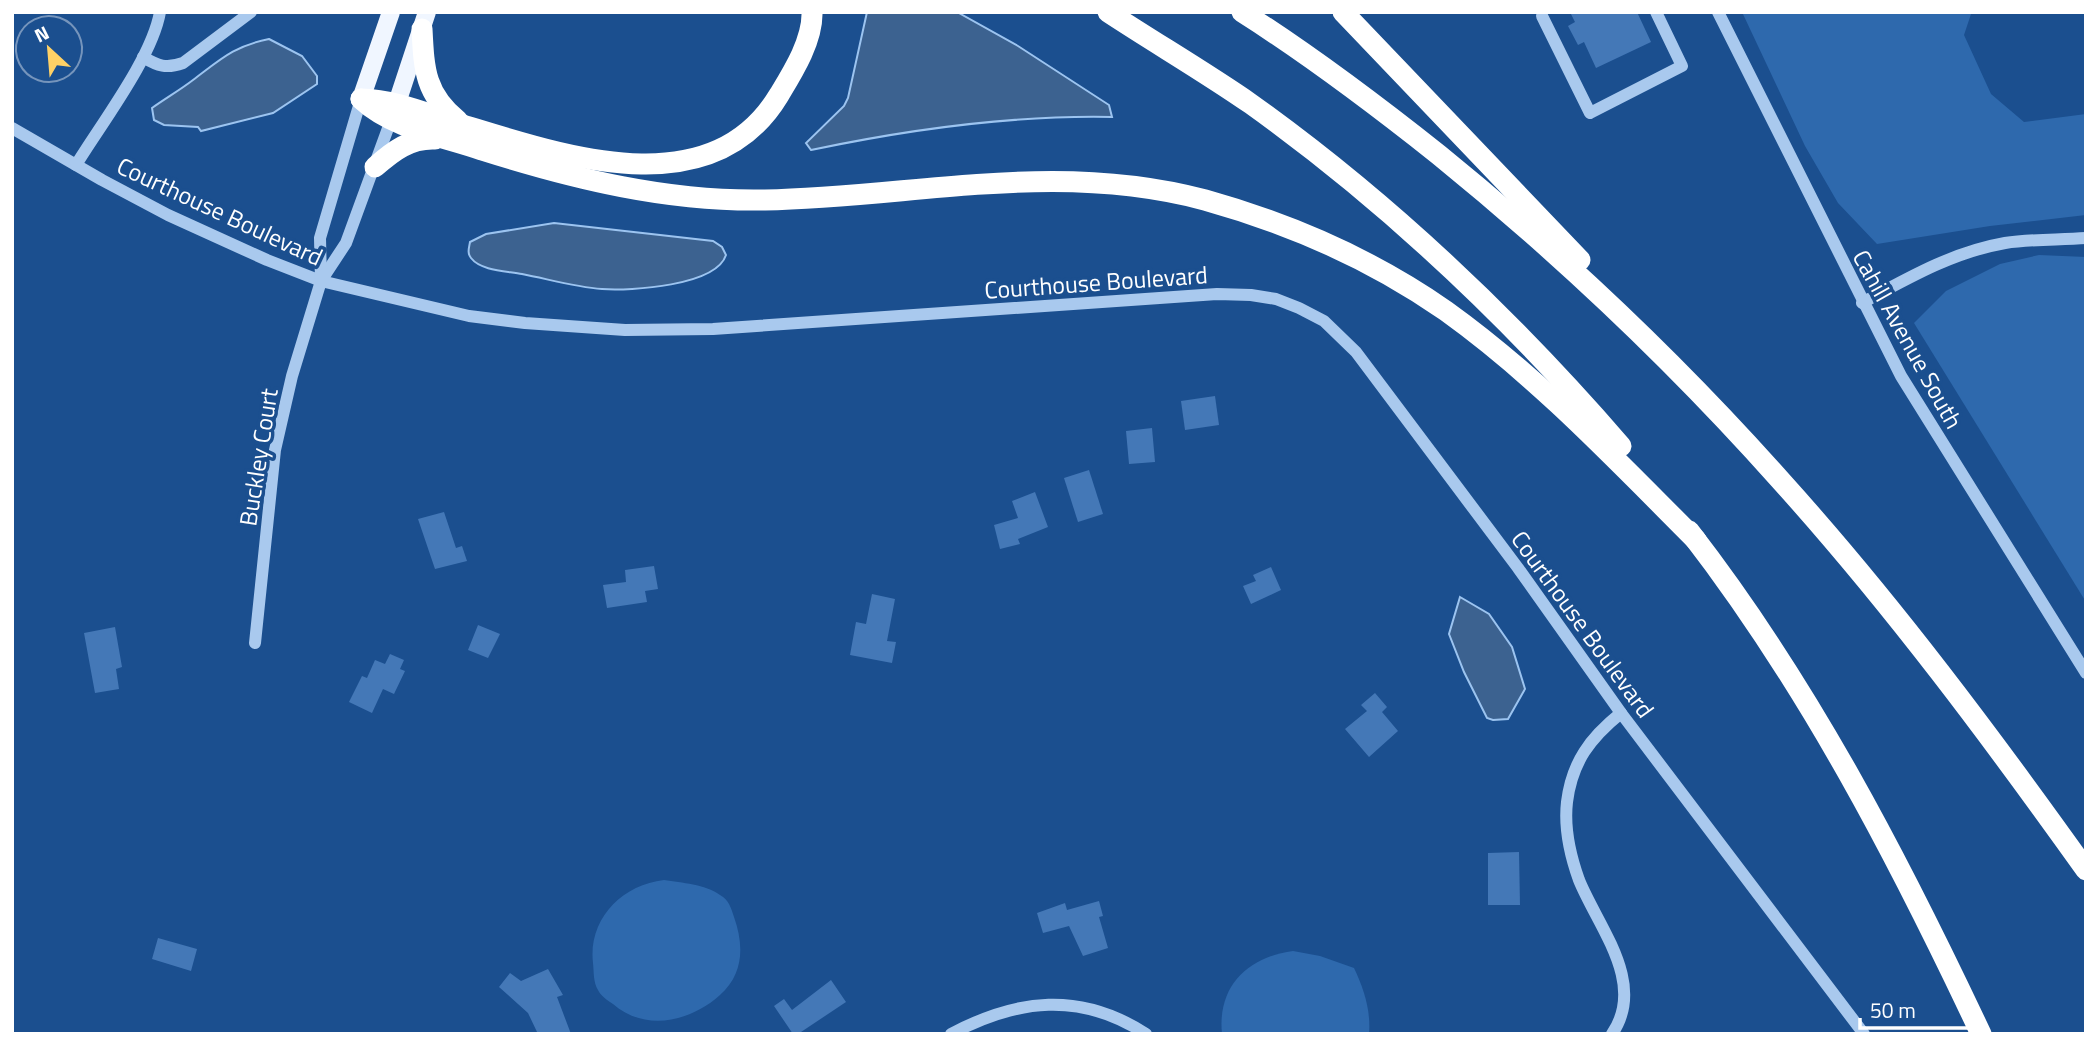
<svg xmlns="http://www.w3.org/2000/svg" width="2098" height="1046" viewBox="0 0 2098 1046" font-family="'Titillium Web',sans-serif">
  <style>
    .green { fill: #2e69ad }
    .water { fill: #3c6290; stroke: #9cc4f0; stroke-width: 2 }
    .building { fill: #4478b7 }
    .lines { fill: none; stroke-linecap: round; stroke-linejoin: round }
    .minor { stroke: #a9c9ee; stroke-width: 12 }
    .major { stroke: #f0f6ff; stroke-width: 18 }
    .highway { stroke: #fff; stroke-width: 21 }
    .labels { text-anchor: middle; dominant-baseline: central; stroke-width: 7; stroke-linejoin: round; paint-order: stroke }
    .street-label { font-size: 24px; fill: #fff; stroke: #1b4f8f }
  </style>
  <rect width="100%" height="100%" fill="#1b4f8f"/>
  <g class="green">
    <path d="M1742,12H1974L1971,14L1964,35L1991,94L2024,122L2086,114V215L1990,226L1877,244L1838,203L1805,146Z"/>
    <path d="M2039,255L2086,257V602L1914,323L1946,291L2000,264Z"/>
    <path d="M664,880C682,883 705,884 720,895C729,900 731,908 734,917C744,945 744,974 720,995C690,1022 645,1032 613,1004C607,1000 601,996 598,990C593,982 594,972 593,963C588,920 621,885 664,880Z"/>
    <path d="M1293,951L1320,956L1354,968C1364,989 1371,1011 1369,1034H1222C1217,986 1248,957 1293,951Z"/>
  </g>
  <g class="water">
    <path d="M867,12H957L1018,46L1109,105L1112,117C1014,115 906,130 811,150L806,143L844,106L848,98Z"/>
    <path d="M269,39L302,56L317,76V84L273,113L201,131L198,127L164,125L154,120L152,108C166,98 180,90 193,80C221,59 234,46 269,39Z"/>
    <path d="M554,223L713,241L722,247L726,255C716,286 631,291 602,289C575,287 548,279 522,274C507,271 481,271 471,258C467,253 469,248 470,242L486,234Z"/>
    <path d="M1460,597L1489,614L1512,647L1525,689L1508,719L1493,720L1487,718L1464,672L1449,634Z"/>
  </g>
  <g class="building">
    <path d="M1570,12H1637L1651,42L1596,68L1584,42L1578,45L1568,26L1575,22Z"/>
    <path d="M1215,396L1219,425L1185,430L1181,401Z"/>
    <path d="M1152,428L1155,462L1129,464L1126,431Z"/>
    <path d="M1089,470L1103,514L1078,522L1064,478Z"/>
    <path d="M1035,492L1048,527L1018,539L1020,544L1000,549L994,525L1018,518L1012,501Z"/>
    <path d="M444,512L456,548L462,546L467,561L435,569L418,519Z"/>
    <path d="M654,566L658,589L645,591L647,602L607,608L603,585L626,582L625,570Z"/>
    <path d="M1271,567L1281,590L1251,604L1243,586L1256,581L1253,575Z"/>
    <path d="M872,594L895,599L887,641L896,642L892,663L850,655L856,622L866,624Z"/>
    <path d="M478,625L500,634L488,658L468,650Z"/>
    <path d="M115,627L122,667L116,669L119,689L95,693L84,633Z"/>
    <path d="M390,654L404,660L400,669L405,671L394,694L383,689L372,713L349,702L362,676L367,678L375,660L385,664Z"/>
    <path d="M1375,693L1387,707L1382,712L1398,731L1369,757L1345,729L1367,711L1361,705Z"/>
    <path d="M1519,852L1520,905H1488V853Z"/>
    <path d="M1099,901L1103,916L1099,917L1108,948L1083,956L1069,926L1043,933L1037,913L1065,903L1067,910Z"/>
    <path d="M158,938L197,949L191,971L152,959Z"/>
    <path d="M548,969L563,995L557,997L571,1034H538L528,1013L499,987L510,973L521,981Z"/>
    <path d="M831,980L846,1002L798,1034H793L774,1006L784,999L792,1010Z"/>
  </g>
  <g class="lines">
    <g class="minor">
      <path d="M1718,12L1901,376L2086,673"/>
      <path d="M1542,16L1590,113L1682,66L1656,12"/>
      <path d="M143,57C158,66 166,69 183,63L251,12"/>
      <path d="M12,128L102,180L168,215L267,260L321,281L469,316L525,323L625,330L713,329L1217,294L1251,295L1276,299L1299,308L1324,321L1356,352L1518,568L1621,713L1864,1034"/>
      <path d="M76,165C101,124 152,58 160,12"/>
      <path d="M321,281L320,238L361,99"/>
      <path d="M1862,303C1908,278 1953,252 2005,243C2031,239 2059,240 2086,238"/>
      <path d="M255,643L275,450L292,376L321,281L346,243L391,120"/>
      <path d="M951,1034C1017,999 1080,991 1146,1034"/>
      <path d="M1612,1034C1647,983 1598,927 1579,880C1570,855 1564,828 1567,802C1572,762 1590,738 1621,713"/>
    </g>
    <g class="major">
      <path d="M361,99L391,12"/>
      <path d="M393,115L427,12"/>
    </g>
    <g class="highway">
      <path d="M1108,12C1155,43 1205,72 1251,104C1388,202 1511,319 1621,446"/>
      <path d="M1242,12C1310,55 1376,105 1439,155C1561,254 1677,364 1782,482C1892,604 1991,737 2086,870"/>
      <path d="M1343,12L1580,260"/>
      <path d="M422,29C424,70 425,94 458,121"/>
      <path d="M361,99C393,129 442,136 482,150C574,179 668,202 765,200C915,197 1055,160 1205,200C1291,224 1373,260 1446,311C1538,377 1616,460 1696,540"/>
      <path d="M361,99C397,100 429,115 463,125C562,155 711,208 779,95C793,72 813,40 812,12"/>
      <path d="M375,167C393,151 410,138 435,139"/>
      <path d="M1689,531C1809,686 1898,858 1981,1034"/>
    </g>
  </g>
  <g class="labels">
    <g class="street-label">
      <text transform="translate(220 211) rotate(25)">Courthouse Boulevard</text>
      <text transform="translate(1096 282) rotate(-4)">Courthouse Boulevard</text>
      <text transform="translate(1908 339) rotate(61)">Cahill Avenue South</text>
      <text transform="translate(258 457) rotate(-81)">Buckley Court</text>
      <text transform="translate(1583 624) rotate(54)">Courthouse Boulevard</text>
    </g>
  </g>
  <rect width="2098" height="1046" fill="none" stroke="#ffffff" stroke-width="28"/>
  <g transform="translate(49 49) rotate(334)"><circle r="33" fill="#1b4f8f" stroke="#7695bc" stroke-width="2"/>
  <path d="M0-5L12 26L0 18L-12 26Z" fill="#ffd166"/>
  <text y="-10" font-size="19" font-weight="bold" text-anchor="middle" fill="#ffffff">N</text>
  </g>
  <path d="M1860 1018v10h121v-10" fill="none" stroke="#ffffff" stroke-width="3.5"/>
  <text x="1870" y="1018" font-size="21" fill="#ffffff" stroke="#1b4f8f" stroke-width="5" paint-order="stroke">50 m</text>
</svg>
